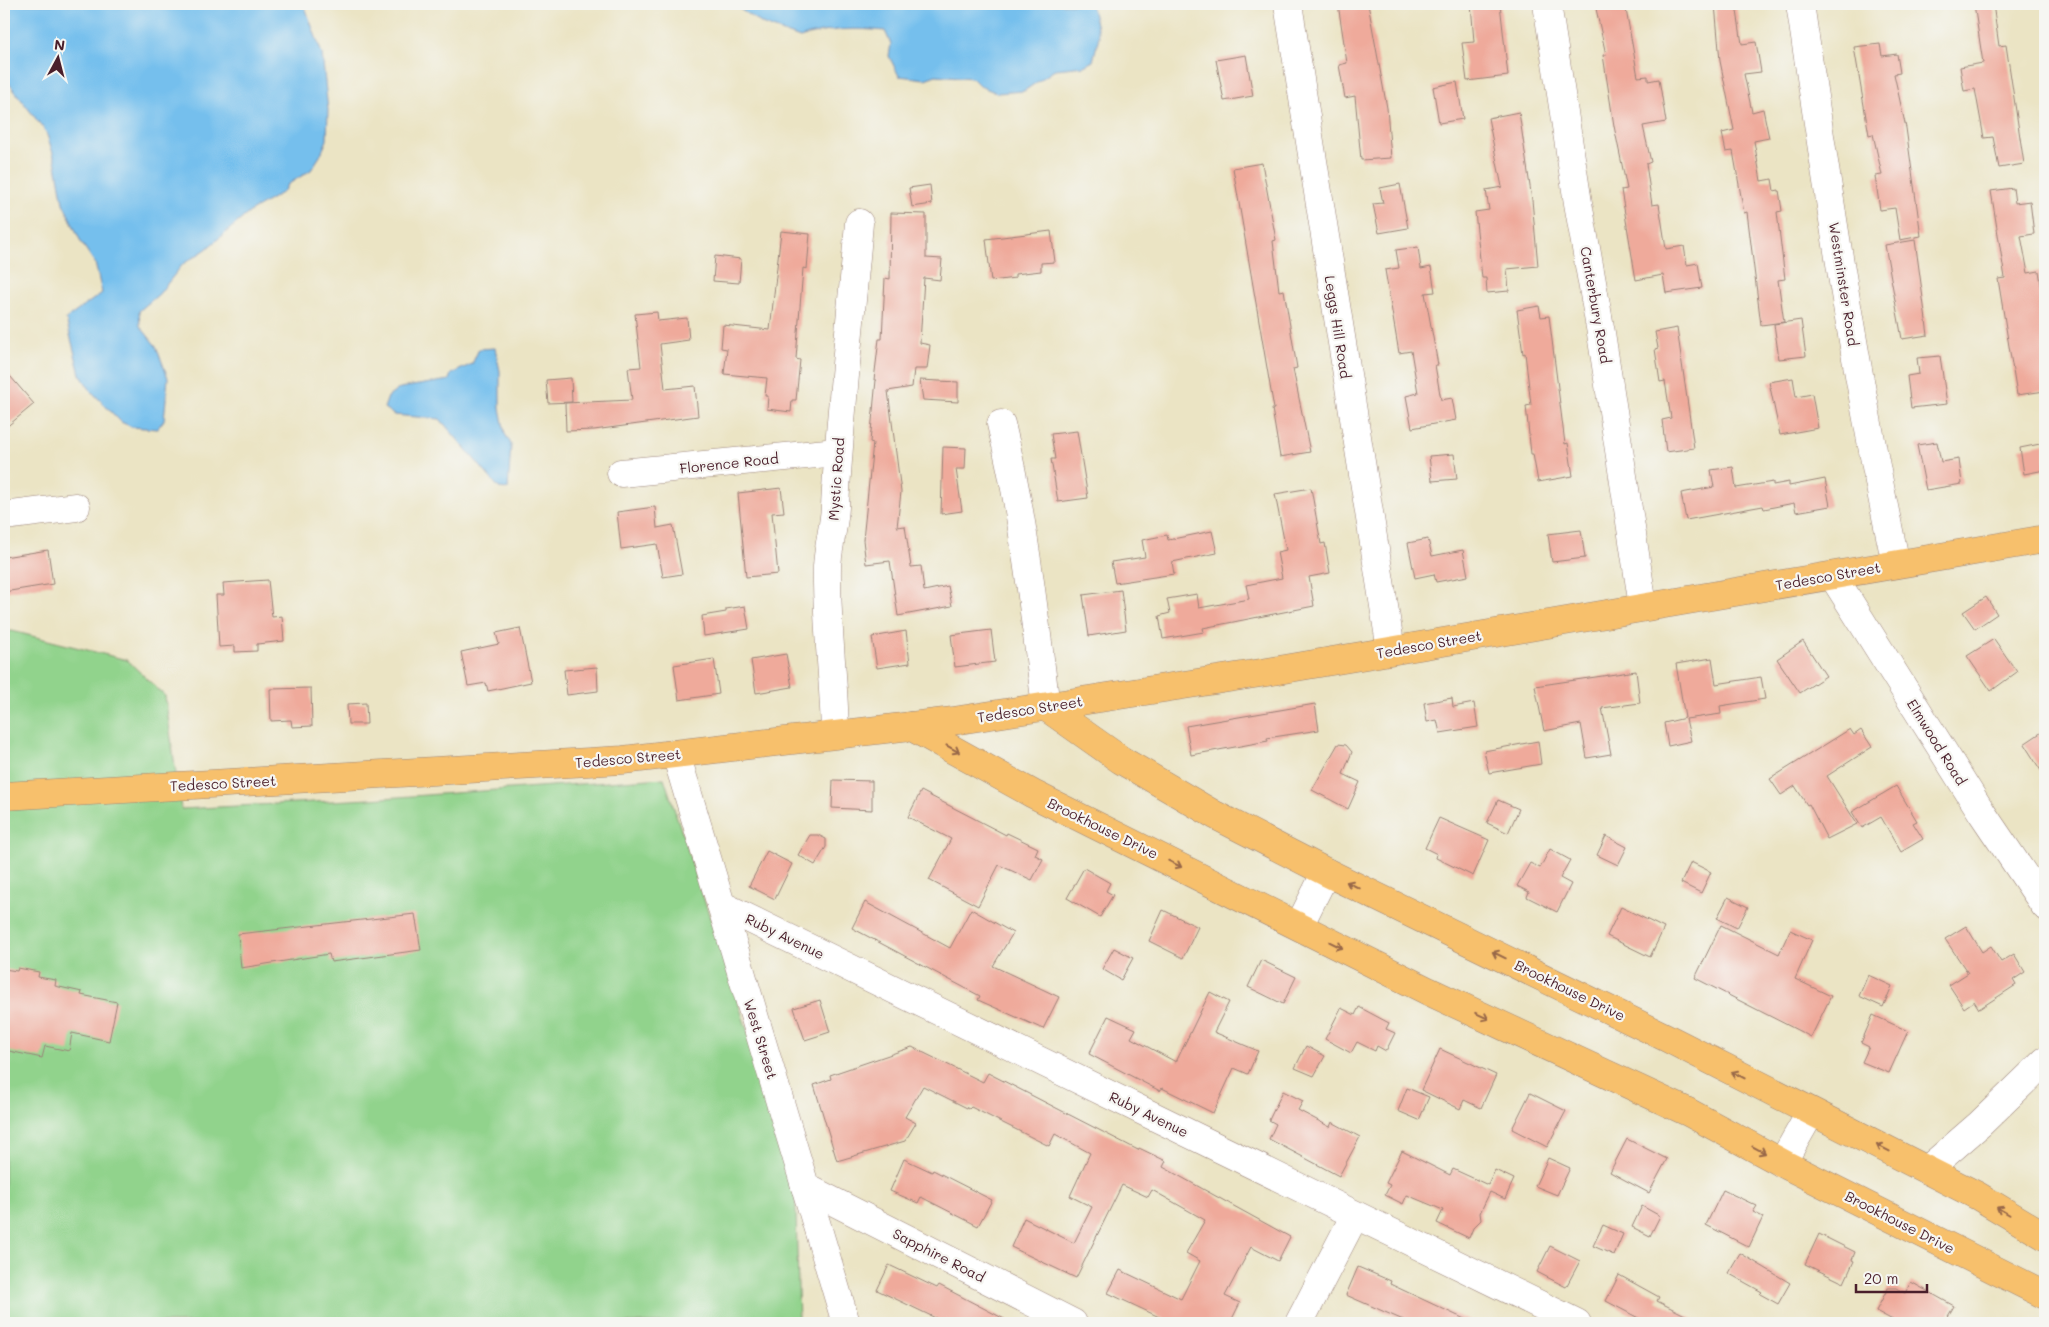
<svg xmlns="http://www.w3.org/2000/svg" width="2049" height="1327" viewBox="0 0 2049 1327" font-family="Mali,sans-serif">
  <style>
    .green { fill: #91d38c; stroke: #6e795c }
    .water { fill: #74bfed; stroke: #5f6f8c }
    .building { fill: #efaa9b }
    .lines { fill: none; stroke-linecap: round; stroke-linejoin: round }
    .minor-casing { stroke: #9a8278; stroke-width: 29 }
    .major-casing { stroke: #9a8278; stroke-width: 29 }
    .minor { stroke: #fff; stroke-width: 28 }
    .major { stroke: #f7c06c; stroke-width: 28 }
    .oneway { stroke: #986748 }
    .labels { text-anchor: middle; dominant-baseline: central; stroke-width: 4.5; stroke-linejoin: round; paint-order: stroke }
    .street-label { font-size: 14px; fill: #4a1f2b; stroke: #f6f6f2 }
  </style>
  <rect width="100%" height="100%" fill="#f6f6f2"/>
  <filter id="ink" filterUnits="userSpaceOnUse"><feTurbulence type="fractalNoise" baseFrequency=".02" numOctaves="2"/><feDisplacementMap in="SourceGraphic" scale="10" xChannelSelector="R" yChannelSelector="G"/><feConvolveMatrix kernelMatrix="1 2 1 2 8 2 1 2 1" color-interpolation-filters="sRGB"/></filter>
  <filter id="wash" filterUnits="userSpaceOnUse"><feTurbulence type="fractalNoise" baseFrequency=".0096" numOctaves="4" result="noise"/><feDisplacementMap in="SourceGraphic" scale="20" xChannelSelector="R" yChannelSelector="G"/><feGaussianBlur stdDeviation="1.12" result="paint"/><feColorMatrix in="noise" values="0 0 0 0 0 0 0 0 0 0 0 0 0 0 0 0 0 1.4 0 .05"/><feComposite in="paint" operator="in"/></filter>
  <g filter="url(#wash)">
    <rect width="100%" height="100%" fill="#ebe4c4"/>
    <path class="green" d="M12,631L127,660L165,696L181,809L370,799L664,778L795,1175L799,1323H4V632Z"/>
    <g class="water">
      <path d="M4,4H304L322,54L328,110L327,140L320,156L311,170L287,185L283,192L251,211L205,250L183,264L159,294L139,311L140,326L156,346L168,378L164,420L157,429L132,427L121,422L91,391L80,374L66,319L102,293L95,263L81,242L63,203L55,159L46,132L4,77Z"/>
      <path d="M732,4H1091L1099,36L1093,61L1084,66L1056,69L1024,91L997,93L980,86L972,78L936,75L925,79L899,76L889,56L891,44L885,31C857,28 827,28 800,38L764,25Z"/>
      <path d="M495,348L500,371V408L505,434L511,444L508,489L499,488L440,419L394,415L384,408L388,397L400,388L449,380L451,374L472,364L479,349Z"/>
    </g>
    <g id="blocks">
      <g class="building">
        <path d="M1338,4H1368L1387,108L1391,158L1361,160L1355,96L1345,98L1339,65L1347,63Z"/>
        <path d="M1471,4H1500L1508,76L1467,81L1462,43L1474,42Z"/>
        <path d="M1595,4H1625L1638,77L1648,76V81L1659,79L1666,122L1643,126L1651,162L1646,164L1652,205L1659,204L1666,249L1684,246L1687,265L1698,263L1702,288L1666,293L1663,275L1636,280L1621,190L1627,189L1614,126L1603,55H1606Z"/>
        <path d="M1715,4H1736L1742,44L1756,42L1761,72L1744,74L1752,112L1763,109L1769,138L1754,141L1761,181L1772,179L1774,191L1779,190L1782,211L1777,212L1785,279L1778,280L1784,322L1761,325L1747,212L1744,213L1733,151L1726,152L1722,133L1734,130L1720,61Z"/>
        <path d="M1974,4H1993L1999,46L2006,45L2024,164L1999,168L1993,137L1984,138L1975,89L1964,91L1960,67L1983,63Z"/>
        <path d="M1880,44L1882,56L1897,54L1900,73L1894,74L1906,128L1921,236L1900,240L1895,208L1880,210L1875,176L1882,175L1873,134L1869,135L1854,47Z"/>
        <path d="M1246,55L1253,96L1224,101L1216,60Z"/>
        <path d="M1457,82L1463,119L1439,123L1433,87Z"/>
        <path d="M1519,112L1532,200L1538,266L1507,269L1509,291L1487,293L1486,278H1482L1475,212L1489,210L1486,190L1502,187L1488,118Z"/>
        <path d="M1262,163L1276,240L1273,241L1279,291L1284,290L1297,368L1293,369L1310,452L1280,457L1272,409H1274L1233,168Z"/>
        <path d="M1400,184L1408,228L1379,233L1373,204L1383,203L1380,188Z"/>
        <path d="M930,185L932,204L912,207L909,188Z"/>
        <path d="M2013,188L2015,203L2030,201L2034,234L2021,236L2028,273L2039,271L2045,309V391L2017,395L1998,279L2005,278L1991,191Z"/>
        <path d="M891,213L926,214V258L942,259L940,280L924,278L920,343L930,345L927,369H914L912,387L888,391L901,492L897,527L905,526L911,567L921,566L924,591L948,586L952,606L898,616L890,561L866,564L863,540L873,443L870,442L876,380H874L879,339H882L885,278L890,279Z"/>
        <path d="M781,231L810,234L807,269L803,268L796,359L800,360L796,400H792L791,412L767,409L768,396H765L767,378L724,374L727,349L721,348L723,325L770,330Z"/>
        <path d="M1051,231L1055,262L1041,263V271L1015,274V278L991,281L986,239Z"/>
        <path d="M1915,240L1928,335L1902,339L1885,245Z"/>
        <path d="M1418,247L1421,269L1431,267L1435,292L1425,293L1438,365H1435L1441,400L1452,398L1456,420L1412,428L1406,396L1418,393L1411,351L1399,353L1385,270L1399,268L1396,250Z"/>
        <path d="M715,256L741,259L739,283L713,281Z"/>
        <path d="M1539,306L1541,317L1549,316L1565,444L1568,443L1573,476L1538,482L1533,454H1531L1526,406L1531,405L1525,353L1523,354L1517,310Z"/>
        <path d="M657,312L658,321L687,318L689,340L660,344L665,389L695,386L698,416L594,430L566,431L565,403L632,400L628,368L641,367L635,314Z"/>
        <path d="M1801,320L1806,356L1779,359L1774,324Z"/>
        <path d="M1677,328L1694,448L1666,452L1662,420L1671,418L1665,381L1660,382L1655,349L1658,348L1655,332Z"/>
        <path d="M1940,356L1947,404L1911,408L1907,376L1919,374L1917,358Z"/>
        <path d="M4,369L34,404L4,429Z"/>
        <path d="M571,378L572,402L548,403L546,380Z"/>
        <path d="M1793,378L1796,397L1812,394L1818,428L1780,435L1769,382Z"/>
        <path d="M920,380L958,382V402L923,400Z"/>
        <path d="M1077,431L1088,498L1058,502L1051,459H1055L1051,434Z"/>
        <path d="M1937,442L1941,462L1959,459L1962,484L1926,490L1917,445Z"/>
        <path d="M2045,443V470L2024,474L2020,448Z"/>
        <path d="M943,447L966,448L965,469H956L962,511L941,514Z"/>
        <path d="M1454,454L1457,479L1432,481L1429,456Z"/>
        <path d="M1733,467L1736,488L1773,482V485L1789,482V486L1825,479L1830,506L1796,512L1794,503L1764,509L1763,506L1686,520L1681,493L1714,487L1711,470Z"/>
        <path d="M781,488L784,512L772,513L778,574L746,577L738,493Z"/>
        <path d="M1311,488L1321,544L1325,543L1330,573L1309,577L1314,606L1203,628L1204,632L1163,639L1159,616L1170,613L1167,599L1197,594L1199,608L1249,599L1246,585L1282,578L1277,552L1286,550L1275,494Z"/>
        <path d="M655,507L657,528L673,525L682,574L663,577L657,544L621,549L617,512Z"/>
        <path d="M1581,530L1585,558L1552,562L1548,534Z"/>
        <path d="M1212,531L1217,553L1172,562L1174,574L1115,583L1111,562L1145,557L1142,540L1167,535L1168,540Z"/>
        <path d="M1428,539L1432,556L1463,550L1468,576L1436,582L1434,574L1415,578L1408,543Z"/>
        <path d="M48,550L53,584L4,592V557Z"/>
        <path d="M268,580L272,617L282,616L284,641L257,644V651L235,652V646L219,647L216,595H224L223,583Z"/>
        <path d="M1121,590L1126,630L1089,636L1083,595Z"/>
        <path d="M1986,597L1997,614L1975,629L1963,612Z"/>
        <path d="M745,606L749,629L704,636L702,616L726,612V609Z"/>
        <path d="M520,628L531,682L488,691L486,683L468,686L461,652L499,644L496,633Z"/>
        <path d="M991,630L995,662L955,667L951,635Z"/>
        <path d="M906,631L910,663L877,668L872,637Z"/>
        <path d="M1994,639L2017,672L1991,691L1967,656Z"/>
        <path d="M1803,641L1826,676L1800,693L1777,659Z"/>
        <path d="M786,654L792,687L756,693L751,660Z"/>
        <path d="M1712,658L1716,684L1761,677L1765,699L1720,706L1721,714L1686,719L1691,741L1668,746L1664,723L1685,718L1676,664Z"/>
        <path d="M714,659L719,694L679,700L674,665Z"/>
        <path d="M597,667L598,691L567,695L564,670Z"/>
        <path d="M1636,671L1640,703L1602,708L1611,754L1587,758L1581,724L1544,731L1535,686Z"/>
        <path d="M311,688L312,726L292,727L291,720L271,721L270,689Z"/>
        <path d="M1452,698L1453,707L1474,703L1478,727L1440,733L1437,720L1427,722L1424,703Z"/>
        <path d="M366,703L367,724H348L347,704Z"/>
        <path d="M1315,704L1319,730L1267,738L1268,741L1191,755L1186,726Z"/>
        <path d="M1850,729L1854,735L1861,730L1872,747L1827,776L1857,824L1827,839L1809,804L1807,805L1795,786L1781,795L1770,779Z"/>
        <path d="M2045,730V777L2024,744Z"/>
        <path d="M1538,741L1541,764L1489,773L1484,751Z"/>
        <path d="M1338,744L1346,745L1352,752L1343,774L1360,782L1348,809L1312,790Z"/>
        <path d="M833,780L872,781V810L832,808Z"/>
        <path d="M1896,786L1917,821L1913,823L1923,839L1901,852L1881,817L1862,828L1852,812Z"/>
        <path d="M921,791L1006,835L1007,833L1038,848L1035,855L1043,859L1032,880L999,865L978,906L929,880L951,839L908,817Z"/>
        <path d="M1498,800L1519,809L1508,833L1487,823Z"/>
        <path d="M1439,818L1489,840L1473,876L1436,858L1437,854L1425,848Z"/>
        <path d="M810,835H818L826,839V847L815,865L798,855Z"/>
        <path d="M1606,836L1627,847L1618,865L1597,855Z"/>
        <path d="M1550,849L1570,860L1560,878L1571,884L1557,912L1527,897L1529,892L1517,886L1530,863L1540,868Z"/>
        <path d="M767,851L792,864L775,899L749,886Z"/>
        <path d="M1691,862L1711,872L1701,893L1681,883Z"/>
        <path d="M1084,868L1110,883L1106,891L1113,895L1100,917L1067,898Z"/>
        <path d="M1728,897L1748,907L1737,928L1717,918Z"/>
        <path d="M865,902L950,948L971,909L1013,933L993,966L1059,997L1043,1029L978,1000L980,996L852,928Z"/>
        <path d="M1621,907L1664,928L1650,957L1607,936Z"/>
        <path d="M1163,910L1198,927L1183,958L1149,941Z"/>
        <path d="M415,914L421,950L331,962L329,954L241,968L238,934Z"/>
        <path d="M1721,925L1779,954L1790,930L1812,940L1795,979L1831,996L1811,1037L1695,978Z"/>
        <path d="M1966,926L1982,952L1991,946L2001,962L2014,954L2025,972L2013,980L2016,985L1979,1009L1974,1001L1964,1008L1949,985L1968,973L1945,939Z"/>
        <path d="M1114,948L1133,958L1121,980L1102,969Z"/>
        <path d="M1261,960L1296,977L1283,1004L1248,987Z"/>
        <path d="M18,968L39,972L38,977L56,980L55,986L82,992L81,995L117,1002L109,1041L72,1033L69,1051L45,1046L42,1058L4,1050V969L17,971Z"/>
        <path d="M1868,975L1892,986L1883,1007L1859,996Z"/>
        <path d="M1210,992L1229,1002L1214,1032L1258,1051L1248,1074L1234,1068L1213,1113L1162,1088L1160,1091L1089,1054L1108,1016L1136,1029L1131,1038L1176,1062Z"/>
        <path d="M820,1000L830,1032L805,1040L794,1008Z"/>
        <path d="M1359,1007L1389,1023L1386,1029L1395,1033L1386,1051L1377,1046L1375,1051L1357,1042L1351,1053L1325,1039L1341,1008L1355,1015Z"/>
        <path d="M1873,1015L1908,1031L1889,1073L1862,1062L1869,1047L1861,1043Z"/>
        <path d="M1306,1046L1325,1056L1314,1076L1295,1068Z"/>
        <path d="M912,1047L983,1082L988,1073L1138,1150L1139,1148L1166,1161L1163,1167L1290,1237L1278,1261L1251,1247L1225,1296L1240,1303L1230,1323H1172L1108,1293L1120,1270L1181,1299L1200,1261L1186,1253L1205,1220L1152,1190L1148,1197L1122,1185L1076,1278L1011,1247L1024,1218L1074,1243L1092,1207L1070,1196L1090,1153L1055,1134L1049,1146L971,1107L969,1109L923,1086L905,1117L916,1123L905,1141L837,1161L814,1085L831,1079L830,1075Z"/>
        <path d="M1440,1049L1496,1075L1481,1108L1464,1100L1460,1109L1421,1090Z"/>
        <path d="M1407,1088L1429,1097L1419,1120L1398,1111Z"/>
        <path d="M1283,1091L1303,1101L1298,1110L1330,1127L1332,1122L1360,1137L1339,1176L1269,1139L1276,1124L1269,1120Z"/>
        <path d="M1530,1093L1566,1111L1547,1147L1512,1129Z"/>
        <path d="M1627,1139L1667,1159L1649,1193L1610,1172Z"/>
        <path d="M1402,1151L1450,1175L1453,1169L1488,1185L1495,1170L1514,1179L1505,1199L1490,1192L1480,1213L1481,1220L1473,1228L1469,1238L1437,1223L1443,1210L1407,1195L1403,1204L1385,1195L1390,1185L1386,1183Z"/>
        <path d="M1548,1158L1570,1168L1557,1195L1535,1186Z"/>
        <path d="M904,1159L932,1172L933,1170L992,1200L978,1226L921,1197L918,1203L890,1191Z"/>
        <path d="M1723,1190L1757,1206L1753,1212L1763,1217L1749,1247L1706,1225Z"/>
        <path d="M1642,1206L1660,1216L1650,1236L1632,1227Z"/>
        <path d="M1603,1225L1623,1234L1614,1255L1593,1246Z"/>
        <path d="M1819,1234L1855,1252L1852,1260L1854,1261L1844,1283L1805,1264Z"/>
        <path d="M1550,1246L1580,1261L1566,1287L1537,1272Z"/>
        <path d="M1740,1253L1790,1283L1778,1304L1760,1294L1762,1292L1728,1273Z"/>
        <path d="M889,1265L937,1288L939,1285L1012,1323H946L877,1290Z"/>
        <path d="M1358,1267L1391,1281L1390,1284L1473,1323H1410L1346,1295Z"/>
        <path d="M1619,1275L1659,1297L1657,1301L1701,1323H1648L1606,1301Z"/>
        <path d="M1911,1282L1954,1306L1944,1323H1898L1876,1311L1888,1288H1896L1905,1293Z"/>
      </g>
    </g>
  </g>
  <g filter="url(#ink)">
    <use href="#blocks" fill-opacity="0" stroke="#9a8278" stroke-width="1"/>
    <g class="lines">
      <g class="minor-casing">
        <g id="minor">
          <path d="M1288,4L1391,650"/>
          <path d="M1547,4L1578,203L1601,333L1643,606"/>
          <path d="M1800,4C1828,191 1856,379 1896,564"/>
          <path d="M1001,424C1024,517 1034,612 1046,707"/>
          <path d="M621,473L837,452"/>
          <path d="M4,516L76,507"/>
          <path d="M1833,576L1982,813L2045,906"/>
          <path d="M835,734C834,678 826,623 827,567C828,547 834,527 835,507C840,412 851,318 859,223"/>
          <path d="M676,754L846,1323"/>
          <path d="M721,905L1577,1323"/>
          <path d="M1299,926L1326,872"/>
          <path d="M1782,1163L1811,1112"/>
          <path d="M1927,1170L1980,1124L2045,1061"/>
          <path d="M805,1187L1073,1323"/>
          <path d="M1299,1323L1355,1215"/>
        </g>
      </g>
      <g class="major-casing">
        <g id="major">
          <path d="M1046,707L1121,760L1215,815L1326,872L1665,1037L1978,1196L2045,1236"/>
          <path d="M910,726L1033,794L1428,991L1688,1112L1788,1166L2045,1295"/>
          <path d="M4,796L623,760L953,721L1267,672L2045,539"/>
        </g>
      </g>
      <use href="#minor" class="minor"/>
      <use href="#major" class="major"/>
    </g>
    <defs><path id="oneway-shaft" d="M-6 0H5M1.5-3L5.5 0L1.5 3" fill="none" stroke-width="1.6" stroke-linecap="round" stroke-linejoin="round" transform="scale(1.25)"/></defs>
    <g class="oneway">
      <use href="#oneway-shaft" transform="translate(953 749) rotate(29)"/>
      <use href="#oneway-shaft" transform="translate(1175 864) rotate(26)"/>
      <use href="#oneway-shaft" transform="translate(1353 885) rotate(-154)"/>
      <use href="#oneway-shaft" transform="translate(1336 945) rotate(26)"/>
      <use href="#oneway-shaft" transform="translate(1499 955) rotate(-154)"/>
      <use href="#oneway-shaft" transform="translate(1482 1016) rotate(25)"/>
      <use href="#oneway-shaft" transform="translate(1738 1075) rotate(-153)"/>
      <use href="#oneway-shaft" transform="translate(1883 1148) rotate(-153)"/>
      <use href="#oneway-shaft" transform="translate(1759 1150) rotate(28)"/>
      <use href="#oneway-shaft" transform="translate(2003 1211) rotate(-150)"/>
    </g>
  </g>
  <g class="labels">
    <g class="street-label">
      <text transform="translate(1844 284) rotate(81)">Westminster Road</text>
      <text transform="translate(1596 305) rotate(80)">Canterbury Road</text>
      <text transform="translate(1338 327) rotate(81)">Leggs Hill Road</text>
      <text transform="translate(729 463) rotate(-6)">Florence Road</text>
      <text transform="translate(836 479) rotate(-86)">Mystic Road</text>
      <text transform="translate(1828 576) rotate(-10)">Tedesco Street</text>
      <text transform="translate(1429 644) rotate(-10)">Tedesco Street</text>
      <text transform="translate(1030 709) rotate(-9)">Tedesco Street</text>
      <text transform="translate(1937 742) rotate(58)">Elmwood Road</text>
      <text transform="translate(628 758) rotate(-5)">Tedesco Street</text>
      <text transform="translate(223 783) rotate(-3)">Tedesco Street</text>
      <text transform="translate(1103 828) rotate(26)">Brookhouse Drive</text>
      <text transform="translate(785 936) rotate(26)">Ruby Avenue</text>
      <text transform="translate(1570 990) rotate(26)">Brookhouse Drive</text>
      <text transform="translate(761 1039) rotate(73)">West Street</text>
      <text transform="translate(1149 1114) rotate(26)">Ruby Avenue</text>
      <text transform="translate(1900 1222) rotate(27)">Brookhouse Drive</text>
      <text transform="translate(939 1255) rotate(27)">Sapphire Road</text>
    </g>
  </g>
  <rect width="2049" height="1327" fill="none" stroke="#f6f6f2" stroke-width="20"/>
  <g transform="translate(58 58) rotate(7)" stroke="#f6f6f2" stroke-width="4" paint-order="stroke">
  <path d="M0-4L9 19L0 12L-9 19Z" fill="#4a1f2b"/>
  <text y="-8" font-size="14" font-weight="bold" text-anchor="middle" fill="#4a1f2b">N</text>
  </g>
  <path d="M1856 1284v8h71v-8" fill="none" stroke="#4a1f2b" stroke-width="2.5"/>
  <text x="1864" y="1284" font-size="15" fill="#4a1f2b" stroke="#f6f6f2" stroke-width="4" paint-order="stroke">20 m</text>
</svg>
